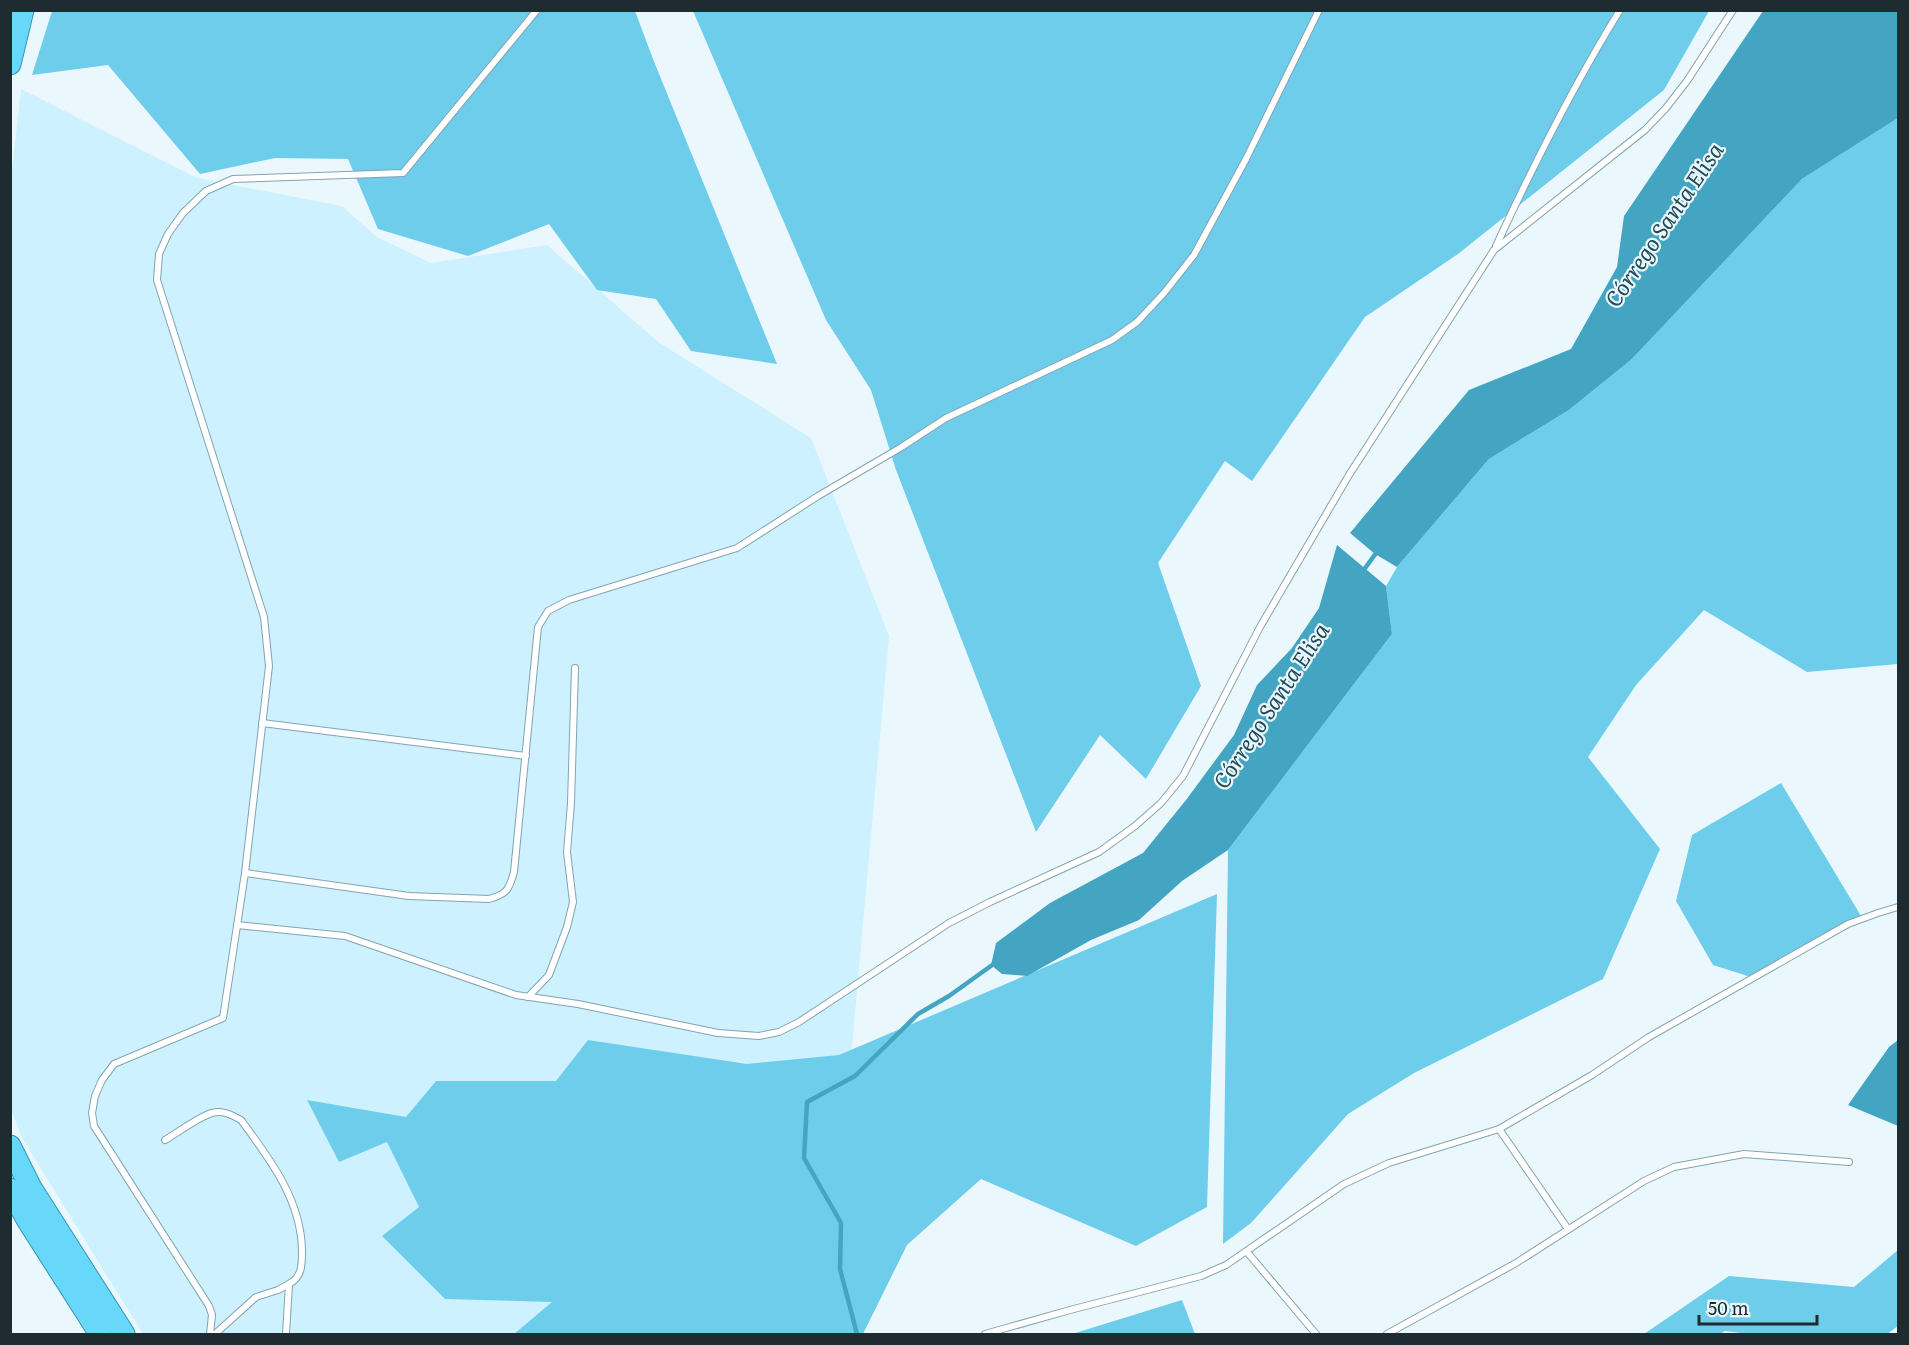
<svg xmlns="http://www.w3.org/2000/svg" width="1909" height="1345" viewBox="0 0 1909 1345" font-family="Literata,serif">
  <style>
    .built { fill: #cdf1fe }
    .forest { fill: #6fcdec }
    .water { fill: #44a5c3 }
    .lines { fill: none; stroke-linecap: round; stroke-linejoin: round }
    .stream { stroke: #44a5c3; stroke-width: 4.5 }
    .service-casing { stroke: #82a4b1; stroke-width: 8 }
    .trunk-casing { stroke: #3596b2; stroke-width: 23 }
    .service { stroke: #fff; stroke-width: 6 }
    .trunk { stroke: #67d8fa; stroke-width: 21 }
    .labels { text-anchor: middle; dominant-baseline: central; stroke-width: 4.5; stroke-linejoin: round; paint-order: stroke }
    .water-label { font-size: 22px; font-style: italic; fill: #214b58; stroke: #eaf8fd }
  </style>
  <rect width="100%" height="100%" fill="#eaf8fd"/>
  <path class="built" d="M21,89L197,178L342,206L377,237L431,263L547,245L658,342L811,438L889,636L826,1334H143L22,1138L11,1109L10,189Z"/>
  <g class="forest">
    <path d="M52,11H635L653,59L777,364L691,351L656,299L597,290L549,224L468,256L378,229L348,159L275,158L200,174L108,65L32,75Z"/>
    <path d="M693,11H1709L1664,90L1458,254L1365,317L1252,481L1225,461L1158,563L1201,686L1146,779L1100,735L1036,832L896,470L871,390L826,320Z"/>
    <path d="M1898,118V664L1807,672L1704,610L1636,685L1588,757L1660,849L1603,979L1414,1073L1348,1114L1251,1223L1223,1244L1228,850L1392,634L1386,586L1397,567L1489,459L1569,410L1632,359L1802,179Z"/>
    <path d="M1781,783L1861,916L1757,979L1713,965L1676,901L1692,835Z"/>
    <path d="M1217,894L1207,1207L1136,1246L981,1179L907,1245L863,1334H514L552,1302L445,1299L382,1236L419,1207L387,1142L339,1162L307,1100L406,1117L436,1081H556L588,1040L747,1064L839,1055Z"/>
    <path d="M1898,1250V1326L1887,1334H1748L1725,1331L1720,1334H1644L1729,1276L1854,1287Z"/>
    <path d="M1182,1300L1195,1334H1072Z"/>
  </g>
  <g class="water">
    <path d="M1763,11H1898V118L1802,179L1632,359L1569,410L1489,459L1397,567L1375,554L1350,533L1469,390L1571,349L1617,267L1624,216Z"/>
    <path d="M1337,545L1386,586L1392,634L1228,850L1182,881L1139,920L1091,940L1027,976L1002,974L991,965L996,943L1050,903L1143,853L1186,800L1234,735L1257,685L1292,648L1319,608Z"/>
    <path d="M1898,1040V1126L1848,1105L1889,1047Z"/>
  </g>
  <g class="lines">
    <g class="stream">
      <path d="M1363,571L1379,549"/>
      <path d="M857,1334L840,1269L841,1223L804,1158L807,1102L855,1076L918,1014L949,996L995,963"/>
    </g>
    <g class="service-casing">
      <g id="service">
        <path d="M1496,246C1533,166 1573,86 1620,10"/>
        <path d="M262,723L526,756"/>
        <path d="M245,873L409,896L489,899C507,894 509,890 514,872L538,627L548,611L569,600L737,548L818,496L900,448L946,418L1112,340L1137,322L1164,293L1194,255L1246,159L1319,10"/>
        <path d="M237,925L345,936L516,995L578,1004L718,1033L759,1036L779,1032L799,1022L949,923L990,902L1099,852L1135,826L1161,803L1183,776L1260,627L1349,475L1494,250L1645,130L1666,108L1687,81L1733,10"/>
        <path d="M528,997L549,975L567,927L573,902L567,852L571,803L575,668"/>
        <path d="M1499,1129L1568,1229"/>
        <path d="M165,1140C177,1133 200,1116 212,1113C223,1110 232,1115 241,1120C270,1159 302,1201 302,1252C302,1265 302,1277 289,1284"/>
        <path d="M1247,1252L1316,1334"/>
        <path d="M210,1334L212,1315L209,1306L94,1126L92,1113L95,1096L102,1080L114,1064L223,1018L245,873L269,666L264,617L157,280L159,254L168,234L183,213L206,191L233,179L403,173L537,10"/>
        <path d="M215,1334L256,1297L278,1290L289,1284L286,1334"/>
        <path d="M985,1334L1070,1310L1201,1276L1226,1265L1344,1184L1389,1163L1499,1129L1592,1075L1649,1037L1848,924L1878,913L1898,907"/>
        <path d="M1387,1334L1516,1263L1644,1181L1674,1167L1744,1154L1849,1162"/>
      </g>
    </g>
    <g class="trunk-casing">
      <g id="trunk">
        <path d="M10,64L23,10"/>
        <path d="M10,1146L31,1188L124,1334"/>
        <path d="M10,1189L28,1221L100,1334"/>
      </g>
    </g>
    <use href="#service" class="service"/>
    <use href="#trunk" class="trunk"/>
  </g>
  <g class="labels">
    <g class="water-label">
      <text transform="translate(1663 224) rotate(-56)">Córrego Santa Elisa</text>
      <text transform="translate(1270 705) rotate(-57)">Córrego Santa Elisa</text>
    </g>
  </g>
  <rect width="1909" height="1345" fill="none" stroke="#1e2b30" stroke-width="24"/>
  <path d="M1699 1315v9h118v-9" fill="none" stroke="#1e2b30" stroke-width="3"/>
  <text x="1708" y="1315" font-size="18" fill="#1e2b30" stroke="#eaf8fd" stroke-width="4.5" paint-order="stroke">50 m</text>
</svg>
